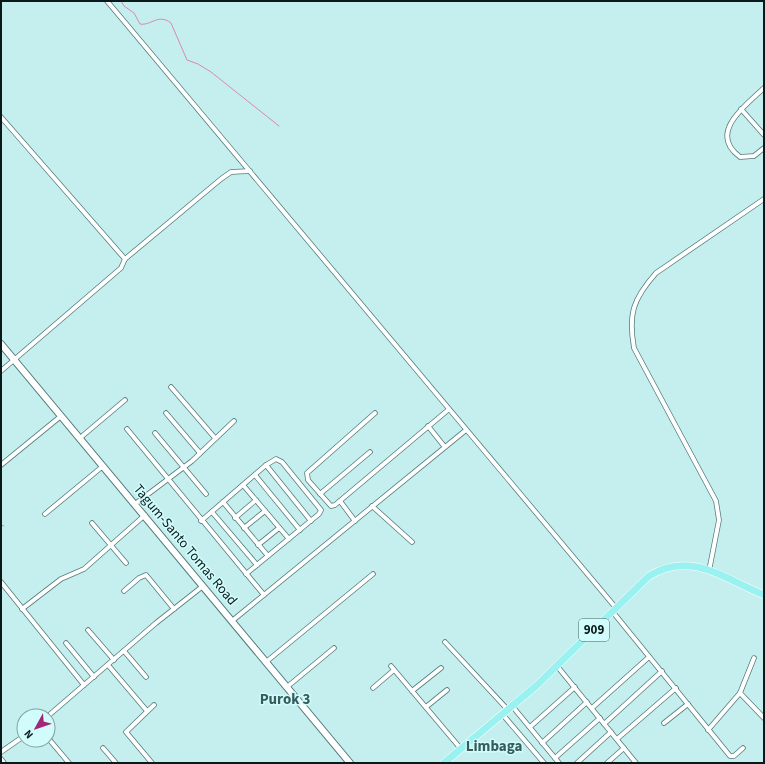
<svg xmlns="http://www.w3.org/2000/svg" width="765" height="764" viewBox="0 0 765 764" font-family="'Source Sans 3',sans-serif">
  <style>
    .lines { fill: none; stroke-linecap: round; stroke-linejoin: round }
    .stream { stroke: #db88b5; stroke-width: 1 }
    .minor-casing { stroke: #547b7a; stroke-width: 5.5 }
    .secondary-casing { stroke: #547b7a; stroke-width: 8 }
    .primary-casing { stroke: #fff; stroke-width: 8 }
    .minor { stroke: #fff; stroke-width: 4 }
    .secondary { stroke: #fff; stroke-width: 6 }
    .primary { stroke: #99f1f0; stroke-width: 7 }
    .labels { text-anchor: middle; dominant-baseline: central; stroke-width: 3; stroke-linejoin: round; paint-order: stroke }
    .shield { fill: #d1fcfb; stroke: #465e5e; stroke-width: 1 }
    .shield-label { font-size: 13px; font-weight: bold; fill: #0a1a1a }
    .street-label { font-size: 14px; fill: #0a1a1a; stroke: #d1fcfb }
    .neighbourhood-label { font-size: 15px; font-weight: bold; fill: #365c5c; stroke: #d1fcfb }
  </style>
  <rect width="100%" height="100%" fill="#c4efee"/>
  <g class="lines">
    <g class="stream">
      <path d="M121,1L124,6L134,13L140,24C151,26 158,13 171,23L187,60L198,64L211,72L279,126"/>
      <path d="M1,525L4,526"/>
    </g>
    <g class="minor-casing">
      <g id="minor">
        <path d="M107,1L616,608"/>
        <path d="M764,88C746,105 707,133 740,157L754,156L764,148"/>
        <path d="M741,109L764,135"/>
        <path d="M1,117L125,259"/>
        <path d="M1,371L121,268L125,259L221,179L231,172L250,171"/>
        <path d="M171,387L215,438"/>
        <path d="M166,413L200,453"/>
        <path d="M375,413L307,473L308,480L331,506L335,505L448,410"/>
        <path d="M428,426L444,446"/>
        <path d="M127,429L264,595"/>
        <path d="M155,433L206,494"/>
        <path d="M80,438L125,400"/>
        <path d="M1,465L61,416"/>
        <path d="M266,465L311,521"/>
        <path d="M255,475L300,530"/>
        <path d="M243,485L289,539"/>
        <path d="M320,494L370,452"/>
        <path d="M340,501L355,521"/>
        <path d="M223,502L268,556"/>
        <path d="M135,504L192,461L234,421"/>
        <path d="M372,506L412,542"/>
        <path d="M212,512L257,565"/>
        <path d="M45,514L103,466"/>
        <path d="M235,518L256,500"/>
        <path d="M201,521L266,465L276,459L282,462L321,510L319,514L246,574"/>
        <path d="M92,523L126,563"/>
        <path d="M244,528L265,511"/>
        <path d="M258,545L279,528"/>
        <path d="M709,571L719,520L716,501L634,348C628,314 633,299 656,273L764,199"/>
        <path d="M1,582L84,685"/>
        <path d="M124,591L139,578L146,575L174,609"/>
        <path d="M22,609L61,579L84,569L145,515"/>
        <path d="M612,611L730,756H734L743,748"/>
        <path d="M232,621L466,430"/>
        <path d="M88,630L114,660"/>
        <path d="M445,642L508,710"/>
        <path d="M66,643L94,677"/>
        <path d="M124,651L146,677"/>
        <path d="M266,662L373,574"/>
        <path d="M108,665L147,711"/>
        <path d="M391,666L461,749"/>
        <path d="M557,666L636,763"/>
        <path d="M287,687L334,648"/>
        <path d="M373,688L394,670"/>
        <path d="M412,691L441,668"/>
        <path d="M740,693L764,718"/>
        <path d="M426,707L447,690"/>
        <path d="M513,707L559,763"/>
        <path d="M592,708L649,657"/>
        <path d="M503,715L544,763"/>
        <path d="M48,716L156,623L203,586"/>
        <path d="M664,723L688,704"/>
        <path d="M604,724L662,671"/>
        <path d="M530,727L575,687"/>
        <path d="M708,730L740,693L754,658"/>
        <path d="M48,738L69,763"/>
        <path d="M617,739L676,688"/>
        <path d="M542,743L587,702"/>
        <path d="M103,748L116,763"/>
        <path d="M1,752L24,736"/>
        <path d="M555,758L600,718"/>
        <path d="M1,759L4,763"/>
        <path d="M152,763L126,732L154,705"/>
        <path d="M577,763L611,732"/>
        <path d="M607,763L624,748"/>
      </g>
    </g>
    <g class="secondary-casing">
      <path id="secondary" d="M1,344L350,763"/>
    </g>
    <g class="primary-casing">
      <path id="primary" d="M444,763L536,686L649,576C691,550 724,579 764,595"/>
    </g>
    <use href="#minor" class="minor"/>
    <use href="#secondary" class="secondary"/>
    <use href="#primary" class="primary"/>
  </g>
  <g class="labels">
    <rect class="shield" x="579" y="619" width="30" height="22" rx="3"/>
    <g class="shield-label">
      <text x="594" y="630">909</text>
    </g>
    <g class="street-label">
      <text transform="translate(185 545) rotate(50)">Tagum-Santo Tomas Road</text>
    </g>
    <g class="neighbourhood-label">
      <text x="285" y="699">Purok 3</text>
      <text x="494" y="746">Limbaga</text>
    </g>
  </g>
  <rect width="765" height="764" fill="none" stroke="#0a1a1a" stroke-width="4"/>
  <g transform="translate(36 728) rotate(230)"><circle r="19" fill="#d1fcfb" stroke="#81a2a1"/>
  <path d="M0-3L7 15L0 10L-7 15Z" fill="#a42677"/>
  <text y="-6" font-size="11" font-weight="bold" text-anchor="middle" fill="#0a1a1a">N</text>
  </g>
</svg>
